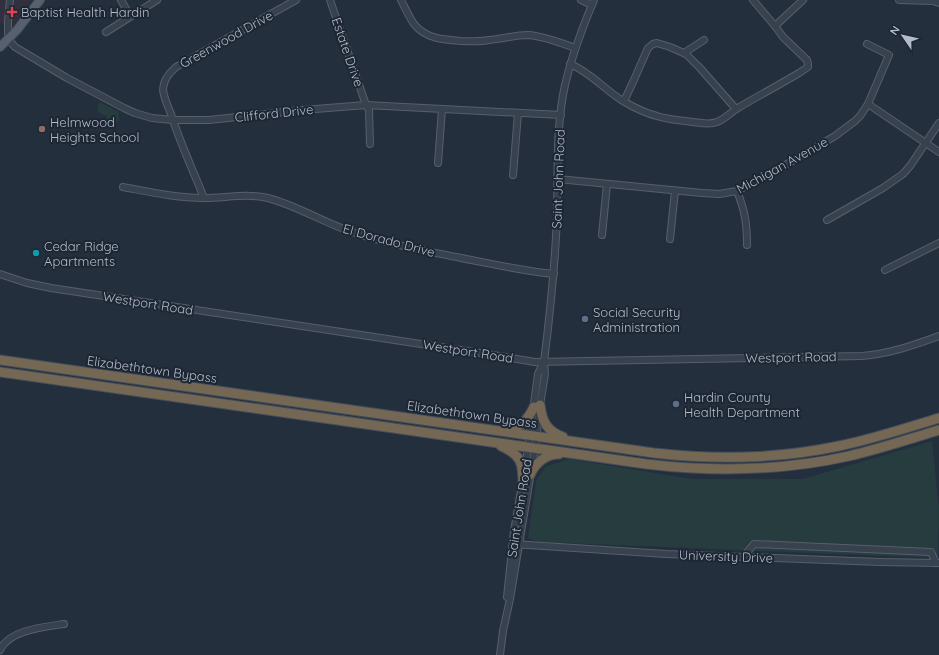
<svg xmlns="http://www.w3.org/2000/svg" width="939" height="655" viewBox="0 0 939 655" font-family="Quicksand,sans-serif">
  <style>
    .medical { fill: #32303f }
    .green { fill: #263c3f }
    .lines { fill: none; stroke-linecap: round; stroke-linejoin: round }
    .minor-casing { stroke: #565f6c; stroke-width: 8 }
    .major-casing { stroke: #414a57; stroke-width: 10 }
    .highway-casing { stroke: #434c59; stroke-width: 11 }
    .minor { stroke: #38414e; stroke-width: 6 }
    .major { stroke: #56606e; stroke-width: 8 }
    .highway { stroke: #746855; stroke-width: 9 }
    .health-dot { fill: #e0444e; stroke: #1d2633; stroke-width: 1.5 }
    .education-dot { fill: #8d6e63; stroke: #1d2633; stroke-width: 1.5 }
    .culture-dot { fill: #0f9aa8; stroke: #1d2633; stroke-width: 1.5 }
    .service-dot { fill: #5c6f8a; stroke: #1d2633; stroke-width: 1.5 }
    .labels { text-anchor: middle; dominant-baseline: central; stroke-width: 4; stroke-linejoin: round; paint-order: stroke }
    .poi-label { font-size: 13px; fill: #b4bcc9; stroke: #1d2633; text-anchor: start }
    .street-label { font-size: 13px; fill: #b4bcc9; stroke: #1d2633 }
  </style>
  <rect width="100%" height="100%" fill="#242f3e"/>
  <path class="medical" d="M0,0H32L13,25L0,23Z"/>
  <g class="green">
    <path d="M100,102L119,112V114L118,116L120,119L119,121H116L112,127L105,126L103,124L107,117L98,112V105Z"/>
    <path d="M932,441L939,509L938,558L538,542L528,538L536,481L545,467L569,459L692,479H803Z"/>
  </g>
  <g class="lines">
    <g class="minor-casing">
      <g id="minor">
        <path d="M10,0L8,21V39L15,47L67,78L124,108L135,113L152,118L172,120H209L303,110L366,105L561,115"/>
        <path d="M121,0L130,16"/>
        <path d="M330,0L366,105L369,110L370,144"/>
        <path d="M401,0C405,8 409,17 414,24C426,39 444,40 461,41C471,41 480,42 489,40C502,39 515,35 528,35C544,36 561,43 575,48"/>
        <path d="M581,0L592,5"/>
        <path d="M899,0L933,1L939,3"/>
        <path d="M775,26L803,0"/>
        <path d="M106,32L157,0"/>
        <path d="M684,53L704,40"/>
        <path d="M570,64C590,72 605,90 623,101C633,107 645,113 657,116C668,120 681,120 693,122C701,123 709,125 717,122C725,119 731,112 738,108C758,96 779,85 799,73L808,67V64L807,60L783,37L775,26L753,0"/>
        <path d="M624,101L633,82L648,48L653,44L657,43L670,47L686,54L700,68L736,109"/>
        <path d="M868,104L939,152"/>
        <path d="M438,163L442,109"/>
        <path d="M513,175L518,113"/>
        <path d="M558,179L702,193L719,194L737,191L782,167L835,136L855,121L860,116L868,104L889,55L867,44"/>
        <path d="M123,187C150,192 177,198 204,198C225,198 247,193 268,198C299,206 327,225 358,234C391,245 427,251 461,258C492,264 523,271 554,274"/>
        <path d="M737,191C745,211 747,224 747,245"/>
        <path d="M204,198C193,170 180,143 171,114C168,107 164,98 163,90C163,80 169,73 176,67L296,0"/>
        <path d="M827,220L883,188L903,174L910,166L939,123"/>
        <path d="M602,235L607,184"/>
        <path d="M670,239L675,191"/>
        <path d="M885,270L939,243"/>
        <path d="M0,274L27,283L51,288L487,354L535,362L862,356C889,354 914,345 939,336"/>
        <path d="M525,470L538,374L543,363"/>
        <path d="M513,544L666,554L880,562L939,563"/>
        <path d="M744,556L754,544L931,552L936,563"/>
        <path d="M507,597L514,531L523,479"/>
        <path d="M0,650C9,630 44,627 64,624"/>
        <path d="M500,655L503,631L510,599L535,448L540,405L545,374L544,362C550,314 555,265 557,217C558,176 556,135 563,95C569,62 581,31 594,0"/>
      </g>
    </g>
    <g class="major-casing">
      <path id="major" d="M0,47L17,30L40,0"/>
    </g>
    <g class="highway-casing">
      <g id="highway">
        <path d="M0,360L654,453C716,460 778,459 839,446C873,439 906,428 939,418"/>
        <path d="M0,372L646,464C714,472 782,471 849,456C879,449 909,439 939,430"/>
        <path d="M540,405C542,422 547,431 563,437"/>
        <path d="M504,430C520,429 527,421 534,407"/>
        <path d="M501,446C521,455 523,462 523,483"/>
        <path d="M530,475C535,463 546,454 559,454"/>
      </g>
    </g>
    <use href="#minor" class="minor"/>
    <use href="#major" class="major"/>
    <use href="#highway" class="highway"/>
  </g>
  <path class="health-dot" d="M10 6h4v4h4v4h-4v4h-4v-4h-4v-4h4z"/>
  <circle class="education-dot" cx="42" cy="129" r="4"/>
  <circle class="culture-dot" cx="36" cy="253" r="4"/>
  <g class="service-dot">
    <circle cx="585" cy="319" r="4"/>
    <circle cx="676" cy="404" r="4"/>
  </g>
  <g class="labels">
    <g class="poi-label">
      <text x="21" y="12">Baptist Health Hardin</text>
      <text x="50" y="122">Helmwood<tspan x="50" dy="15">Heights School</tspan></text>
      <text x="44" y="246">Cedar Ridge<tspan x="44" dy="15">Apartments</tspan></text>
      <text x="593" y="312">Social Security<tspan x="593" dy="15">Administration</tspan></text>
      <text x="684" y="397">Hardin County<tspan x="684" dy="15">Health Department</tspan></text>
    </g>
    <g class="street-label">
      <text transform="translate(226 39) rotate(-29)">Greenwood Drive</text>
      <text transform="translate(348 52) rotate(71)">Estate Drive</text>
      <text transform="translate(274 113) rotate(-6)">Clifford Drive</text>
      <text transform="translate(782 165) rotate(-29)">Michigan Avenue</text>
      <text transform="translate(558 179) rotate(-88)">Saint John Road</text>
      <text transform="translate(389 240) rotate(15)">El Dorado Drive</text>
      <text transform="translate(148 303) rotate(9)">Westport Road</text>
      <text transform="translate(468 351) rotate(9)">Westport Road</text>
      <text transform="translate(791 357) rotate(-1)">Westport Road</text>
      <text transform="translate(152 369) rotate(8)">Elizabethtown Bypass</text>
      <text transform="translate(472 414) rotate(8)">Elizabethtown Bypass</text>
      <text transform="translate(519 508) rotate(-81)">Saint John Road</text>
      <text transform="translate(726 556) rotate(2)">University Drive</text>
    </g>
  </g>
  <g transform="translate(903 36) rotate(304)" stroke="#1d2633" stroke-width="3" paint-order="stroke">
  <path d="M0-3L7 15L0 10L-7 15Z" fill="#b4bcc9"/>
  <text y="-6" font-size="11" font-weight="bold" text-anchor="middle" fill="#b4bcc9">N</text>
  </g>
</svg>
